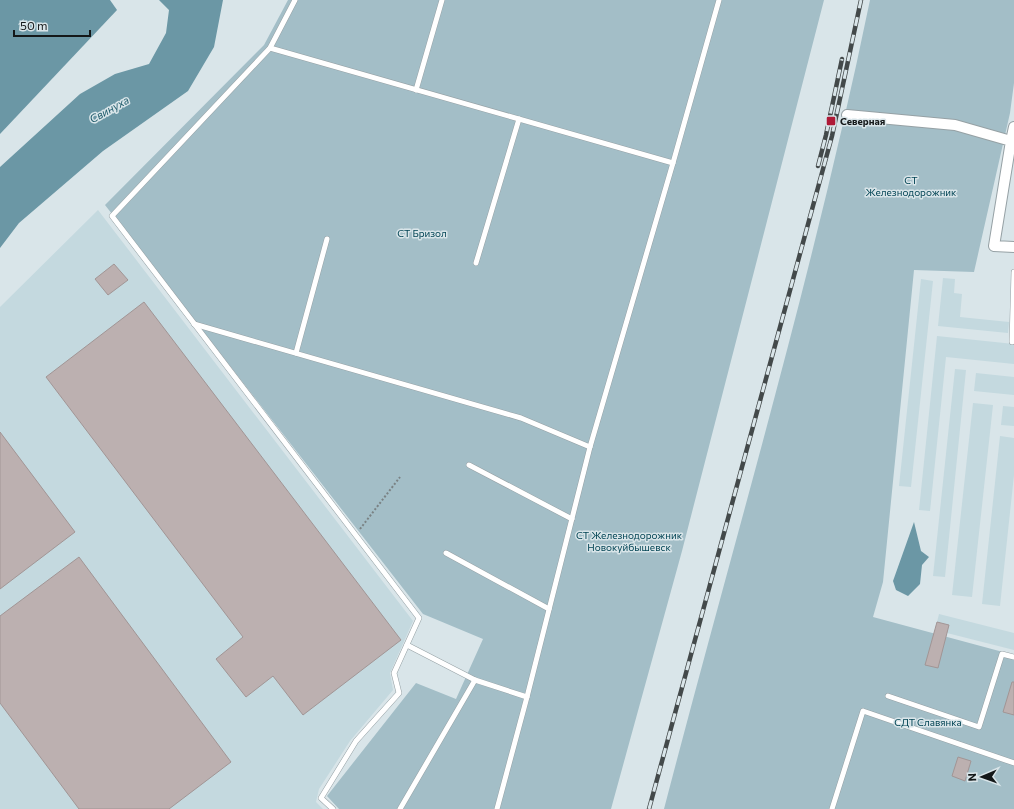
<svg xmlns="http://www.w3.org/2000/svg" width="1014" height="809" viewBox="0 0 1014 809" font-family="Commissioner,sans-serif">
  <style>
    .built { fill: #c4d9df }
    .green { fill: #a3bec7 }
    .water { fill: #6b97a5 }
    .building { fill: #bcb0b0; stroke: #a19595 }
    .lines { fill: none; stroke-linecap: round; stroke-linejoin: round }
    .service-casing { stroke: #96a1a5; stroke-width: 6 }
    .minor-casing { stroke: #96a1a5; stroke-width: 12 }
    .path { stroke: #7a8284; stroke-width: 2; stroke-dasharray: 2 2; stroke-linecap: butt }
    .service { stroke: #fff; stroke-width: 5 }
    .minor { stroke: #fff; stroke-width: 10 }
    .rail-casing { stroke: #43494a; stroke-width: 4.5 }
    .rail { stroke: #d9e5e9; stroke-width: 3; stroke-dasharray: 9; stroke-linecap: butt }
    .poi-dot { fill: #af1a37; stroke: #d9e5e9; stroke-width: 1.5 }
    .labels { text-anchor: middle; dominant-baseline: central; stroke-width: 3; stroke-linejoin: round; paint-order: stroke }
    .poi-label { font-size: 10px; font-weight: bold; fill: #141819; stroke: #d9e5e9; text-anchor: start }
    .park-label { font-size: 10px; fill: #004353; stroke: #d9e5e9 }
    .water-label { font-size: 11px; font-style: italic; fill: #205c6c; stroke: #d9e5e9 }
  </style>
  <rect width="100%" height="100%" fill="#d9e5e9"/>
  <g class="built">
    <path d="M98,210L413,621L390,673L393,690L350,741L319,789L316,802L323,809H0V307Z"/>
    <path d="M943,278L955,279L954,293L962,294L960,317L1009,322L1008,333L938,326Z"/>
    <path d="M921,279L933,281L911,487L899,486Z"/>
    <path d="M937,336L1014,344V364L946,357L930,511L919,510Z"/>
    <path d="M955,369L966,370L945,577L933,576Z"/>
    <path d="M976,373L1014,377V395L974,391Z"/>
    <path d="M973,403L993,405L972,597L952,595Z"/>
    <path d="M1003,406L1014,407V426L1001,425Z"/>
    <path d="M1000,436L1014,438V475L1000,606L982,604Z"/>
    <path d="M939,614L1014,633V650L947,633L949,625L937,622Z"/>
  </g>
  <g class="green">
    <path d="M288,0H824L682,551L611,809H339L327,796L416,683L456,699L483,639L423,614L105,205L264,45Z"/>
    <path d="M870,0H1014V83L1010,113L974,272L914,270L883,582L873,617L1014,655V809H664C734,540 814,273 870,0Z"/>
  </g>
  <g class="water">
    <path d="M0,0H110L117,10L0,134Z"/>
    <path d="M159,0H223L214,47L188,91L103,151L19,223L0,248V167L80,94L115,74L149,64L166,33L169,10Z"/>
    <path d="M914,522L921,551L929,557L922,565L920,584L908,596L896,590L893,581Z"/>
  </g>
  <g class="building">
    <path d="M114,264L128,280L108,295L95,279Z"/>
    <path d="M144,302L401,640L303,715L273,676L246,697L216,659L243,637L46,377Z"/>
    <path d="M0,432L75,532L0,589Z"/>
    <path d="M79,557L231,762L169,809H79L0,703V616Z"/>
    <path d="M937,622L949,625L938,668L925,665Z"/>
    <path d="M1012,682H1014V715L1003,712Z"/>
    <path d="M958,757L971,761L965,781L952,776Z"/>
  </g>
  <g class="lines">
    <g class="service-casing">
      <g id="service">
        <path d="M295,0L270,48L112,216L419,618L394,673L399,693L356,741L321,798L333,809"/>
        <path d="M270,48L673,163"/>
        <path d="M416,90L442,0"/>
        <path d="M476,263L519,119"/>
        <path d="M194,324L521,418L590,447"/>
        <path d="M1012,342L1014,272"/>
        <path d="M296,353L327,239"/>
        <path d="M469,465L572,519"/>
        <path d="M446,553L549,609"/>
        <path d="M407,645L475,680L527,697"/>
        <path d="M888,696L979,727L1002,654L1014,657"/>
        <path d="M400,809L475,680"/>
        <path d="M497,809L527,697L590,447L673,163L719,0"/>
        <path d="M832,809L863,711L1014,763"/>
      </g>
    </g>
    <g class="minor-casing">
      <g id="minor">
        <path d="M847,115L955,125L1011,141L994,246L1014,247"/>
        <path d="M1011,141L1014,127"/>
      </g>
    </g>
    <path class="path" d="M360,529L400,477"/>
    <use href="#service" class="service"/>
    <use href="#minor" class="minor"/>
    <g class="rail-casing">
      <g id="rail">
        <path d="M818,166L826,135L842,59"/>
        <path d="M649,809L832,136L861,0"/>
      </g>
    </g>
    <use href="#rail" class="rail"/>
  </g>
  <rect class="poi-dot" x="826" y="116" width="10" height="10" rx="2"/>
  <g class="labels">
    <g class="poi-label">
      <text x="840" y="121">Северная</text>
    </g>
    <g class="park-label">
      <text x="911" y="180">СТ<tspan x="911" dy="12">Железнодорожник</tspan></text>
      <text x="422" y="233">СТ Бризол</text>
      <text x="629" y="535">СТ Железнодорожник<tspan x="629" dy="12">Новокуйбышевск</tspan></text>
      <text x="928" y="722">СДТ Славянка</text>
    </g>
    <g class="water-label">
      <text transform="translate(109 109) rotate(-29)">Свинуха</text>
    </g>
  </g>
  <g transform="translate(982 777) rotate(268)" stroke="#d9e5e9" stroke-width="3" paint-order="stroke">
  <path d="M0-3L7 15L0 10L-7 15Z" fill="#141819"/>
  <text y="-6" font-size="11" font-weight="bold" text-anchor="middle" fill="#141819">N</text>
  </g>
  <path d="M14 30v6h76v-6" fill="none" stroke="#141819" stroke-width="2"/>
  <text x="20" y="30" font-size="12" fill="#141819" stroke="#d9e5e9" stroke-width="3" paint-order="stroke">50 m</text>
</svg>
